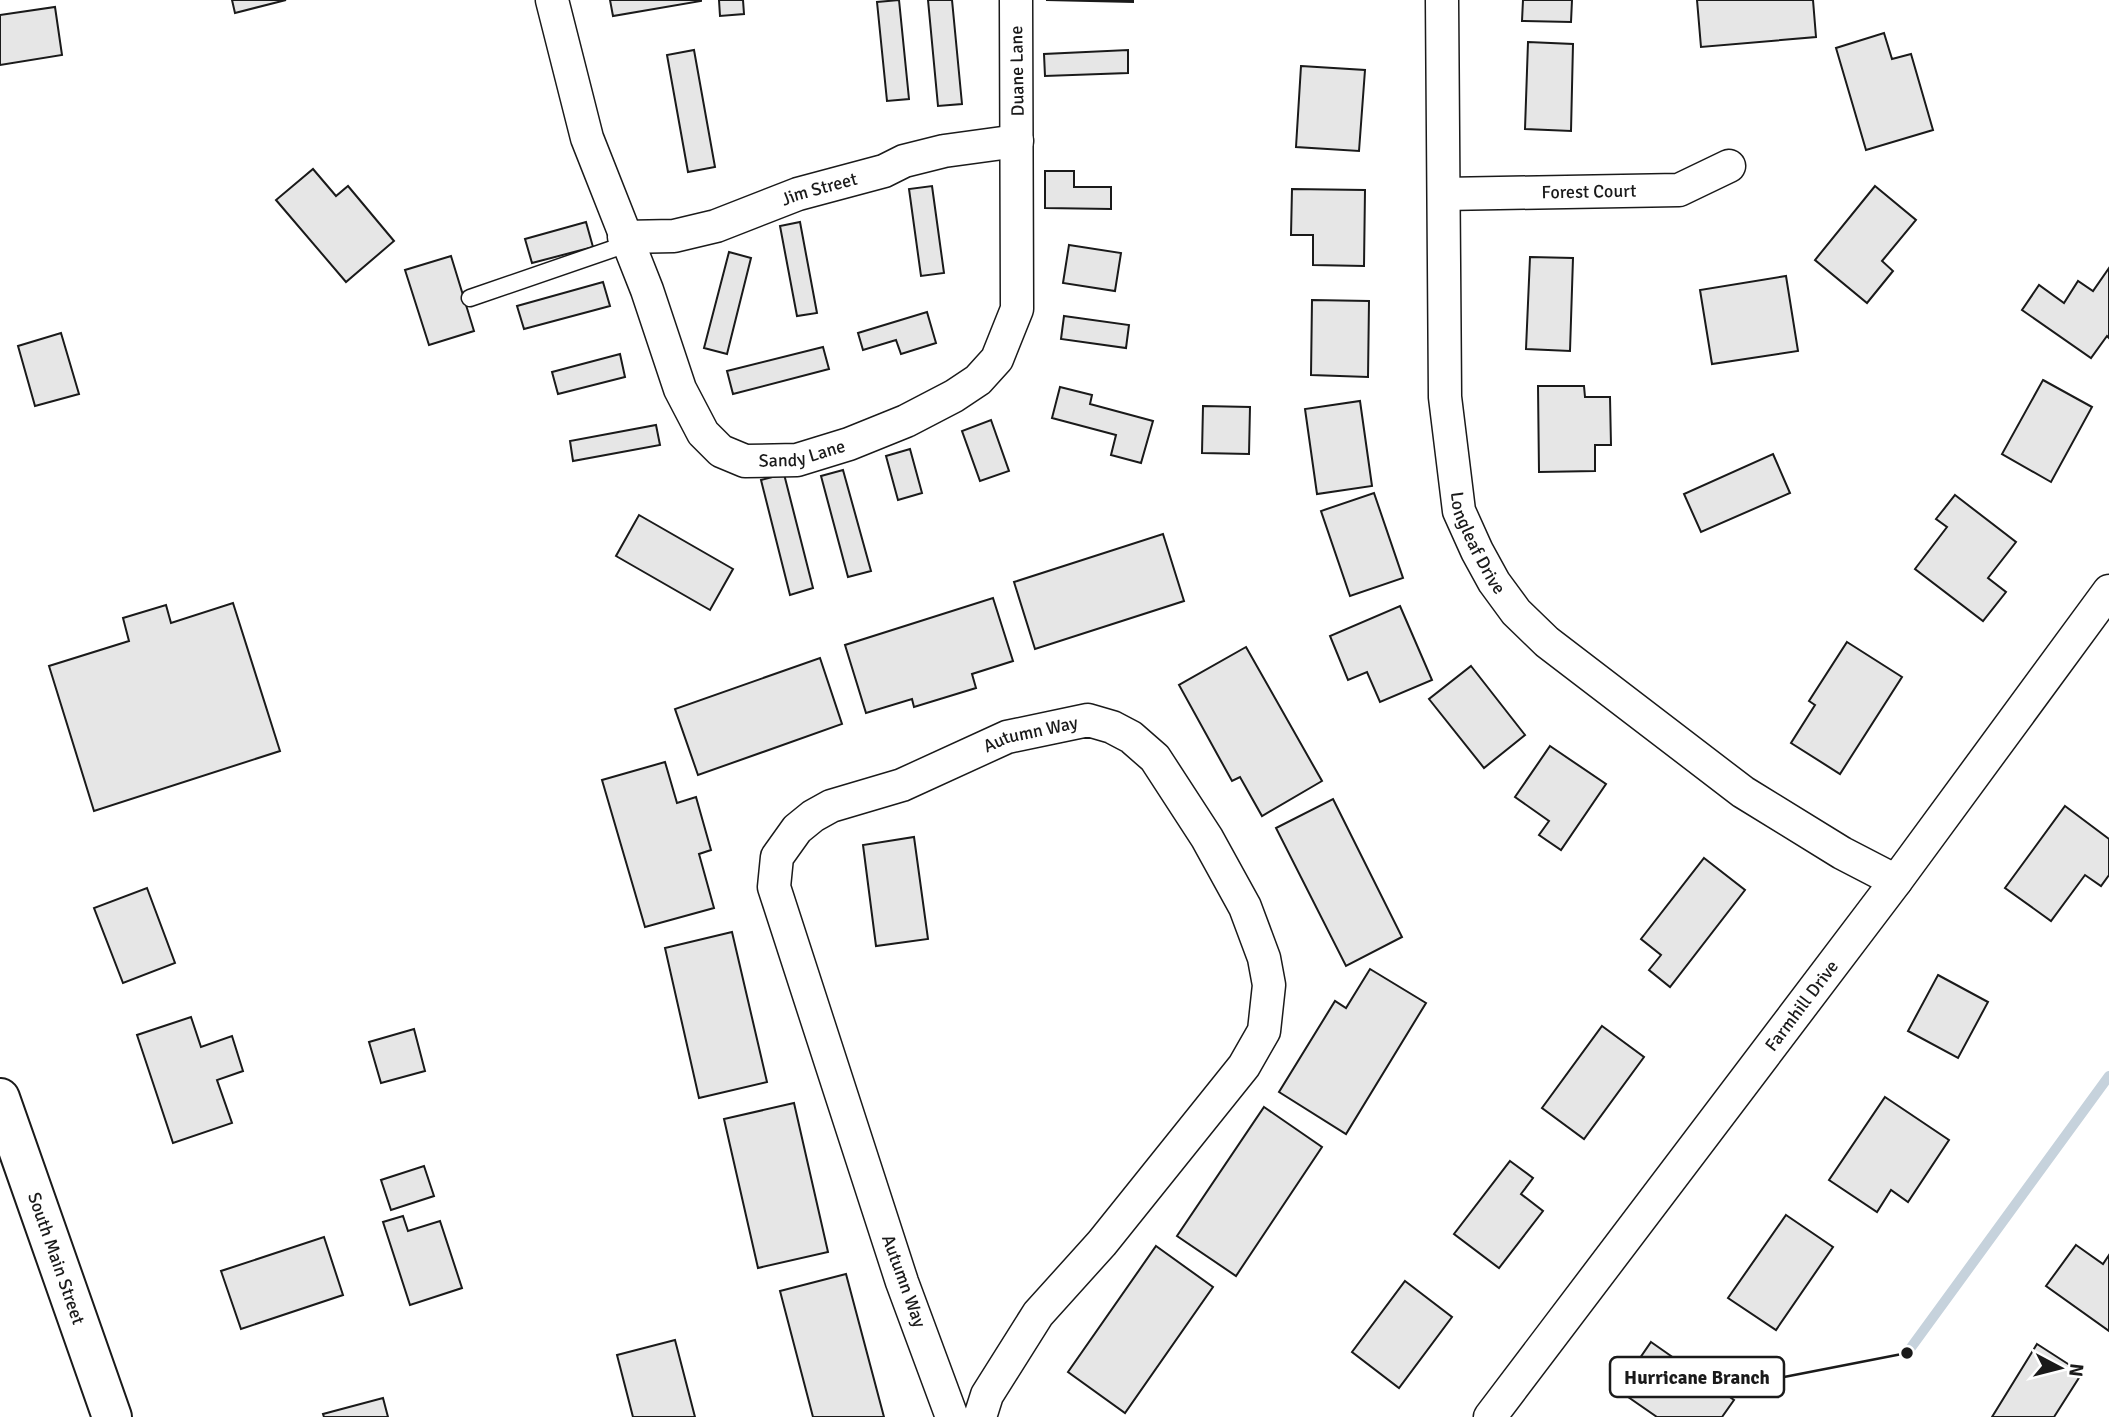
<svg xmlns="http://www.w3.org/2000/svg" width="2109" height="1417" viewBox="0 0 2109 1417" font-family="Signika,sans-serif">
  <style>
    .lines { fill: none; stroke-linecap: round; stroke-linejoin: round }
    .stream { stroke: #c6d2dc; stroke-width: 10 }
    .building { fill: #e6e6e6; stroke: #1a1a1a; stroke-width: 2 }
    .service-casing { stroke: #1a1a1a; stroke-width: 19 }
    .minor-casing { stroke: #1a1a1a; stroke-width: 35 }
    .primary-casing { stroke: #1a1a1a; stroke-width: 42 }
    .service { stroke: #fff; stroke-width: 16 }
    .minor { stroke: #fff; stroke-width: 32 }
    .primary { stroke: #fff; stroke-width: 38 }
    .labels { text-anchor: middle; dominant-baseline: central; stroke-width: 5; stroke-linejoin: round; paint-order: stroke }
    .street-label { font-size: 18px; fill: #1a1a1a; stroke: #fff }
    .leader { fill: none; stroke: #1a1a1a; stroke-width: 2.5 }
    .callout-dot { fill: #1a1a1a; stroke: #fff; stroke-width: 2.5 }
    .callout { fill: #fff; stroke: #1a1a1a; stroke-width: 2.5 }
    .callout-label { font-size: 19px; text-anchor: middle; font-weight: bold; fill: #1a1a1a }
  </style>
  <rect width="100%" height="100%" fill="#fff"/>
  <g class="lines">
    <path class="stream" d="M1907,1353L2109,1076"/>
  </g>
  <g class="building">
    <path d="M232,0H286L235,13Z"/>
    <path d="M610,0H701V1L613,16Z"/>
    <path d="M719,0H743L744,14L720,16Z"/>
    <path d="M899,0L909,99L887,101L877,2Z"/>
    <path d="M928,0H952L962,104L938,106Z"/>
    <path d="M1046,0H1133V2Z"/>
    <path d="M1523,0H1572L1571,22L1522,21Z"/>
    <path d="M1697,0H1813L1816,37L1701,47Z"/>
    <path d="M55,7L62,55L0,65V15Z"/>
    <path d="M1884,33L1892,59L1911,54L1933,130L1866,150L1836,48Z"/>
    <path d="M1528,42L1573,44L1571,131L1525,129Z"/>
    <path d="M694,50L715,167L688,172L667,55Z"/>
    <path d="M1128,50V73L1045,76L1044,54Z"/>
    <path d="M1301,66L1365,70L1359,151L1296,147Z"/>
    <path d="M313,169L336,196L348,186L394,241L346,282L276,200Z"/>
    <path d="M1045,171H1074V187H1111V209L1045,208Z"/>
    <path d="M932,186L944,273L921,276L909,189Z"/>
    <path d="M1875,186L1916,220L1882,261L1893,271L1867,303L1815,260Z"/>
    <path d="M1292,189L1365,190L1364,266L1313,265V235H1291Z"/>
    <path d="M586,222L593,247L532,263L525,239Z"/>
    <path d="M800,222L817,313L797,316L780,226Z"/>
    <path d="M1069,245L1121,253L1115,291L1063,283Z"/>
    <path d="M729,252L751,258L727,354L704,348Z"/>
    <path d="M451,256L474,331L429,345L405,270Z"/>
    <path d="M1530,257L1573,258L1570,351L1526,349Z"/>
    <path d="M2109,268V338L2107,336L2091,358L2022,310L2039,285L2064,303L2078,281L2093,291Z"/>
    <path d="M1786,276L1798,351L1712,364L1700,290Z"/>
    <path d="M603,282L610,306L524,329L517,306Z"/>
    <path d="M1312,300L1369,301L1368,377L1311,375Z"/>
    <path d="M927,312L936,343L901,354L896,340L863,350L858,333Z"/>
    <path d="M1064,316L1129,325L1126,348L1061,339Z"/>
    <path d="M61,333L79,394L35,406L18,346Z"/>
    <path d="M823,347L829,369L733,394L727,371Z"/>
    <path d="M620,354L625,377L558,394L552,372Z"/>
    <path d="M2043,380L2092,407L2051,482L2002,454Z"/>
    <path d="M1538,386H1584L1585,397H1610L1611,445H1595V471L1539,472Z"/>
    <path d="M1060,387L1092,395L1090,404L1153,421L1141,463L1111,455L1116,435L1052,418Z"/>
    <path d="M1360,401L1372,486L1317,494L1305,409Z"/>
    <path d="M1203,406L1250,407L1249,454L1202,453Z"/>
    <path d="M991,420L1009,471L980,481L962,431Z"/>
    <path d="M656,425L660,445L573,461L570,441Z"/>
    <path d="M910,449L922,493L898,500L886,456Z"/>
    <path d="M1773,454L1790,493L1701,532L1684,494Z"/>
    <path d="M843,470L871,571L848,577L821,476Z"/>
    <path d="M784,474L813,588L790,595L761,480Z"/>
    <path d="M1374,493L1403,578L1350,596L1321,511Z"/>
    <path d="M1955,495L2016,542L1988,578L2006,592L1983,621L1915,569L1947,527L1936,519Z"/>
    <path d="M639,515L733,569L710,610L616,556Z"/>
    <path d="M1163,534L1184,601L1035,649L1014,582Z"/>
    <path d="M993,598L1013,661L972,674L976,688L914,707L912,699L866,713L845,645Z"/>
    <path d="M233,603L280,751L94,811L49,666L129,641L123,618L166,605L171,623Z"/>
    <path d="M1400,606L1432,680L1380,702L1367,672L1348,680L1330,636Z"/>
    <path d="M1847,642L1902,677L1840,774L1791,743L1815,705L1809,701Z"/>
    <path d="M1246,647L1322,781L1262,816L1240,777L1232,781L1179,685Z"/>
    <path d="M820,658L842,724L698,775L675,709Z"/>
    <path d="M1471,666L1525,735L1484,768L1429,699Z"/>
    <path d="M1550,746L1606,784L1561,850L1539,835L1549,821L1515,797Z"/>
    <path d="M665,762L677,803L696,797L711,850L699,854L714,908L645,927L602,780Z"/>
    <path d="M1333,799L1402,937L1346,966L1276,828Z"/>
    <path d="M2065,806L2109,839V875L2101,886L2085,875L2051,921L2005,888Z"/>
    <path d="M914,837L928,939L876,946L863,845Z"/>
    <path d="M1704,858L1745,890L1670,987L1649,970L1661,955L1641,939Z"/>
    <path d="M147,888L175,963L123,983L94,908Z"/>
    <path d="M732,932L767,1082L699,1098L665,948Z"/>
    <path d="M1370,969L1426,1003L1346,1134L1279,1092L1335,1001L1346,1008Z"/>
    <path d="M1938,975L1988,1002L1958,1058L1908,1031Z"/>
    <path d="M191,1017L201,1047L232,1036L243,1071L217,1080L232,1123L173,1143L137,1035Z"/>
    <path d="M1602,1026L1644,1057L1584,1139L1542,1108Z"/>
    <path d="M414,1029L425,1071L381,1083L369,1042Z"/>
    <path d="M1885,1097L1949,1140L1908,1202L1891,1190L1877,1212L1829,1180Z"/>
    <path d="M794,1103L828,1252L758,1268L724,1119Z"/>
    <path d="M1264,1107L1322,1147L1236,1276L1177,1236Z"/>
    <path d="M1510,1161L1533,1178L1521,1194L1543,1211L1499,1268L1454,1234Z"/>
    <path d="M424,1166L434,1196L391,1210L381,1180Z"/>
    <path d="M1786,1215L1833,1247L1776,1330L1728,1298Z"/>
    <path d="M403,1216L408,1231L440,1221L462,1288L410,1305L383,1222Z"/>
    <path d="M324,1237L343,1295L241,1329L221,1271Z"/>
    <path d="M2076,1245L2103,1264L2109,1255V1331L2046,1286Z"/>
    <path d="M1156,1246L1213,1287L1125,1413L1068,1372Z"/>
    <path d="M846,1274L884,1417H813L780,1291Z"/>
    <path d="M1405,1281L1452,1317L1399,1388L1352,1352Z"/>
    <path d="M675,1340L695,1417H633L617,1355Z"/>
    <path d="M1651,1342L1734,1400L1722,1417H1657L1618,1390Z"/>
    <path d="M2037,1344L2082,1373L2054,1417H1992Z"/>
    <path d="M383,1398L388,1417H324L323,1414Z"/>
  </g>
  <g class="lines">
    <g class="service-casing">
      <path id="service" d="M470,298L627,244"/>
    </g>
    <g class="minor-casing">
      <g id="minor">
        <path id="s1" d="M552,0L587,138L647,290L680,389L703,433L721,451L745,461L797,460L849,444L906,421L954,396L978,380L997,359L1017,309L1016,0"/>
        <path id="s2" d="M1442,0L1445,397L1459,511L1477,551L1494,582L1516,612L1547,642L1743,792L1842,853L1896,881"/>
        <path id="s3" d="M1444,194L1679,190L1729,166"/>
        <path id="s4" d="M624,237L674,236L716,226L798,194L884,171L904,161L944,151L1017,141"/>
        <path id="s5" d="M952,1417L902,1282L774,887L777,857L797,829L813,816L831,806L902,785L1007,737L1088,720L1112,727L1131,737L1155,758L1207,838L1245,907L1264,958L1269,985L1264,1031L1244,1066L1102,1243L1038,1314L987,1395L980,1417"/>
        <path id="s6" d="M1490,1417L1896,881L2109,591"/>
      </g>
    </g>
    <g class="primary-casing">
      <g id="primary">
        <path id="s7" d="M0,1098L112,1417"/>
      </g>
    </g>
    <use href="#service" class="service"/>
    <use href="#minor" class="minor"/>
    <use href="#primary" class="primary"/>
  </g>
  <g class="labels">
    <g class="street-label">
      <text transform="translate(1017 71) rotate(-91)">Duane Lane</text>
      <text stroke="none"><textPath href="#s4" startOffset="203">Jim Street</textPath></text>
      <text stroke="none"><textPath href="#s3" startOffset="145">Forest Court</textPath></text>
      <text stroke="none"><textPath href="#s1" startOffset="569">Sandy Lane</textPath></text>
      <text stroke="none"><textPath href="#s2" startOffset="548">Longleaf Drive</textPath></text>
      <text stroke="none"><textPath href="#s5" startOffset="878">Autumn Way</textPath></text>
      <text stroke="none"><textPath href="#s6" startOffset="516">Farmhill Drive</textPath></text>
      <text stroke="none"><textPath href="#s7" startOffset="170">South Main Street</textPath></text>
      <text transform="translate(904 1281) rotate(70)">Autumn Way</text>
    </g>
  </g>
  <path class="leader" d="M1907 1353L1784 1377"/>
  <circle class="callout-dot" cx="1907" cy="1353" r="7"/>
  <rect class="callout" x="1610" y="1357" width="174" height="40" rx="7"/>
  <g class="callout-label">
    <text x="1697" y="1384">Hurricane Branch</text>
  </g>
  <g transform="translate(2060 1368) rotate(97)" stroke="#ffffff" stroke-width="5" paint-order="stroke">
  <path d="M0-5L12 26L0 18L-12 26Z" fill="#1a1a1a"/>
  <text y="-10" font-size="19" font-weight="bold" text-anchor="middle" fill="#1a1a1a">N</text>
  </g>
</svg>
